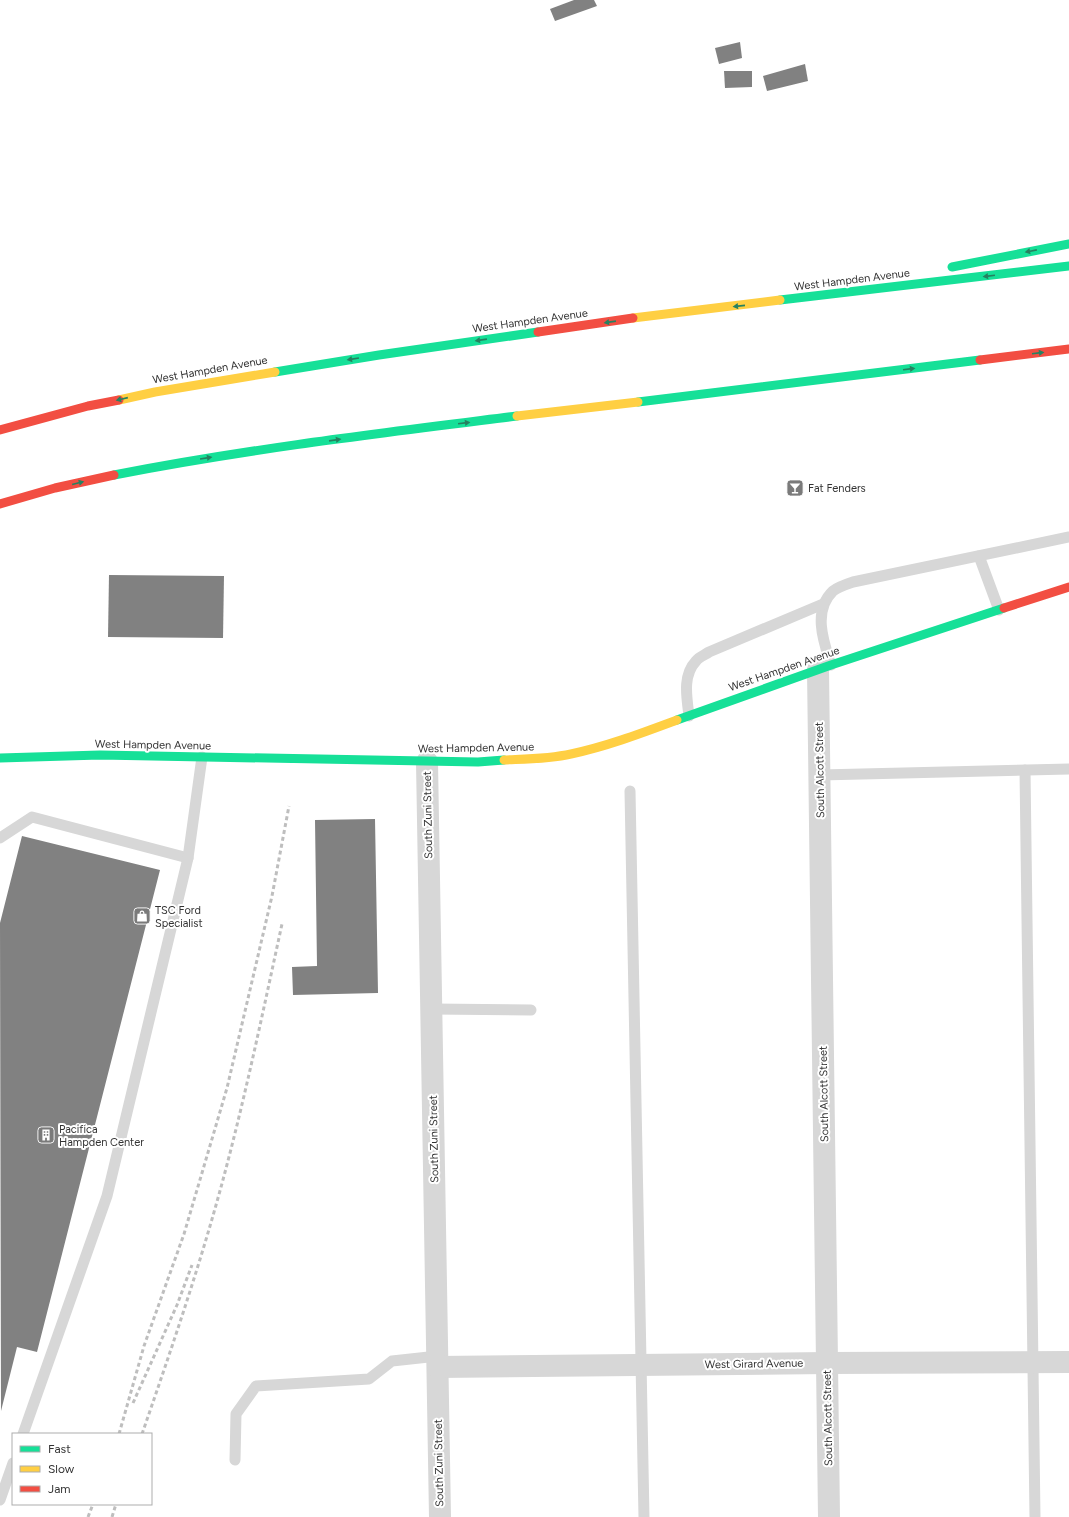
<svg xmlns="http://www.w3.org/2000/svg" width="1069" height="1517" viewBox="0 0 1069 1517" font-family="Figtree,sans-serif">
  <style>
    .building { fill: #818181 }
    .lines { fill: none; stroke-linecap: round; stroke-linejoin: round }
    .lane { stroke: #d7d7d7; stroke-width: 11 }
    .street { stroke: #d7d7d7; stroke-width: 22 }
    .fast { stroke: #16e098; stroke-width: 9 }
    .slow { stroke: #ffcf43; stroke-width: 9 }
    .jam { stroke: #f24e42; stroke-width: 9 }
    .rail { stroke: #bebebe; stroke-width: 3; stroke-dasharray: 4 3; stroke-linecap: butt }
    .oneway { fill: #268160 }
    .labels { text-anchor: middle; dominant-baseline: central; stroke-width: 4; stroke-linejoin: round; paint-order: stroke }
    .street-label { font-size: 11px; fill: #333; stroke: #fff }
    .poi-label { font-size: 11px; fill: #333; stroke: #fff; text-anchor: start }
  </style>
  <rect width="100%" height="100%" fill="#fff"/>
  <g class="building">
    <path d="M574,0H594L597,6L555,21L550,9Z"/>
    <path d="M740,42L742,58L719,64L715,48Z"/>
    <path d="M805,64L808,81L767,91L763,76Z"/>
    <path d="M724,71H752V87L725,88Z"/>
    <path d="M109,575L224,576L223,638L108,637Z"/>
    <path d="M375,819L378,993L293,995L292,967L317,966L315,820Z"/>
    <path d="M22,836L160,870L37,1352L17,1347L1,1411L0,923Z"/>
  </g>
  <g class="lines">
    <g class="lane">
      <path d="M979,556L999,610"/>
      <path d="M831,665C824,643 812,611 833,591C838,587 847,584 853,582L1069,537"/>
      <path d="M689,716C687,698 682,676 696,661C699,657 705,655 709,652L823,604"/>
      <path d="M1025,770L1035,1517"/>
      <path d="M820,775L1069,769"/>
      <path d="M630,791L644,1517"/>
      <path d="M0,838L32,817L188,858"/>
      <path d="M432,1009L531,1010"/>
      <path d="M23,1434L107,1196L188,858L202,757"/>
      <path d="M235,1460L236,1414L256,1386L369,1379L392,1361L438,1356"/>
      <path d="M0,1500L13,1463"/>
    </g>
    <g class="street">
      <path d="M818,670L829,1517"/>
      <path d="M427,762L440,1517"/>
      <path d="M438,1367L828,1363L1069,1362"/>
    </g>
    <g class="fast">
      <path d="M952,267L1069,244"/>
      <path d="M780,300L1069,266"/>
      <path d="M275,372L379,355L538,332"/>
      <path d="M638,402L980,360"/>
      <path d="M114,475C247,449 382,433 517,416"/>
      <path d="M677,720L831,665L1004,608"/>
      <path d="M0,758L100,755L478,762L504,760"/>
    </g>
    <g class="slow">
      <path d="M633,318L780,300"/>
      <path d="M119,400L155,392L275,372"/>
      <path d="M517,416L638,402"/>
      <path d="M504,760C526,759 549,759 571,754C608,746 642,733 677,720"/>
    </g>
    <g class="jam">
      <path d="M538,332L633,318"/>
      <path d="M980,360L1069,349"/>
      <path d="M0,430L88,406L119,400"/>
      <path d="M0,504L55,488L114,475"/>
      <path d="M1004,608L1069,587"/>
    </g>
    <g class="rail">
      <path d="M133,1403L177,1305L192,1265"/>
      <path d="M119,1434L144,1346L184,1234L227,1088L272,896L289,806"/>
      <path d="M142,1434C169,1356 196,1277 218,1198C243,1108 262,1016 282,924"/>
      <path d="M88,1517L93,1504"/>
      <path d="M112,1517L116,1504"/>
    </g>
  </g>
  <defs><path id="oneway-solid" d="M-6-.8H1V-3.2L6.5 0L1 3.2V.8H-6Z"/></defs>
  <g class="oneway">
    <use href="#oneway-solid" transform="translate(1031 251) rotate(169)"/>
    <use href="#oneway-solid" transform="translate(989 276) rotate(173)"/>
    <use href="#oneway-solid" transform="translate(739 306) rotate(174)"/>
    <use href="#oneway-solid" transform="translate(610 322) rotate(172)"/>
    <use href="#oneway-solid" transform="translate(481 340) rotate(172)"/>
    <use href="#oneway-solid" transform="translate(1038 353) rotate(-7)"/>
    <use href="#oneway-solid" transform="translate(353 359) rotate(171)"/>
    <use href="#oneway-solid" transform="translate(909 369) rotate(-7)"/>
    <use href="#oneway-solid" transform="translate(122 399) rotate(167)"/>
    <use href="#oneway-solid" transform="translate(464 423) rotate(-7)"/>
    <use href="#oneway-solid" transform="translate(335 440) rotate(-8)"/>
    <use href="#oneway-solid" transform="translate(206 458) rotate(-9)"/>
    <use href="#oneway-solid" transform="translate(78 483) rotate(-14)"/>
  </g>
  <defs>
    <g id="bar-square" transform="scale(0.9)"><rect x="-9" y="-9" width="18" height="18" rx="4" fill="#7a7a7a" stroke="#fff"/><path d="M-6-5H6L.8 .8V4.5H3.5V6h-7V4.5H-.8V.8Z" fill="#fff"/></g>
    <g id="shop-square" transform="scale(0.9)"><rect x="-9" y="-9" width="18" height="18" rx="4" fill="#7a7a7a" stroke="#fff"/><path d="M-5-2.5h2.3a2.7 3.5 0 0 1 5.4 0H5L5.5 6h-11ZM-1.5-2.5h3a1.5 2.3 0 0 0-3 0Z" fill="#fff"/></g>
    <g id="building-square" transform="scale(0.9)"><rect x="-9" y="-9" width="18" height="18" rx="4" fill="#7a7a7a" stroke="#fff"/><path d="M-4-6H4V6H1V3H-1V6H-4ZM-2.5-4.3h1.7v1.8h-1.7ZM.8-4.3h1.7v1.8H.8ZM-2.5-1h1.7V.8h-1.7ZM.8-1h1.7V.8H.8Z" fill="#fff"/></g>
  </defs>
  <g fill-rule="evenodd">
    <use href="#bar-square" x="795" y="488"/>
    <use href="#shop-square" x="142" y="916"/>
    <use href="#building-square" x="46" y="1135"/>
  </g>
  <g class="labels">
    <g class="street-label">
      <text transform="translate(852 280) rotate(-7)">West Hampden Avenue</text>
      <text transform="translate(530 321) rotate(-8)">West Hampden Avenue</text>
      <text transform="translate(210 370) rotate(-10)">West Hampden Avenue</text>
      <text transform="translate(784 669) rotate(-19)">West Hampden Avenue</text>
      <text transform="translate(153 745) rotate(1)">West Hampden Avenue</text>
      <text transform="translate(476 748) rotate(-1)">West Hampden Avenue</text>
      <text transform="translate(820 770) rotate(-91)">South Alcott Street</text>
      <text transform="translate(428 815) rotate(-91)">South Zuni Street</text>
      <text transform="translate(824 1094) rotate(-91)">South Alcott Street</text>
      <text transform="translate(434 1139) rotate(-91)">South Zuni Street</text>
      <text transform="translate(754 1364) rotate(-1)">West Girard Avenue</text>
      <text transform="translate(828 1418) rotate(-91)">South Alcott Street</text>
      <text transform="translate(439 1463) rotate(-91)">South Zuni Street</text>
    </g>
    <g class="poi-label">
      <text x="808" y="488">Fat Fenders</text>
      <text x="155" y="910">TSC Ford<tspan x="155" dy="13">Specialist</tspan></text>
      <text x="59" y="1129">Pacifica<tspan x="59" dy="13">Hampden Center</tspan></text>
    </g>
  </g>
  <rect x="12" y="1433" width="140" height="72" fill="#ffffff" stroke="#adadad"/>
  <rect x="20" y="1446" width="20" height="6" fill="#16e098" stroke="#adadad"/>
  <text x="48" y="1453" font-size="12" fill="#333333">Fast</text>
  <rect x="20" y="1466" width="20" height="6" fill="#ffcf43" stroke="#adadad"/>
  <text x="48" y="1473" font-size="12" fill="#333333">Slow</text>
  <rect x="20" y="1486" width="20" height="6" fill="#f24e42" stroke="#adadad"/>
  <text x="48" y="1493" font-size="12" fill="#333333">Jam</text>
</svg>
